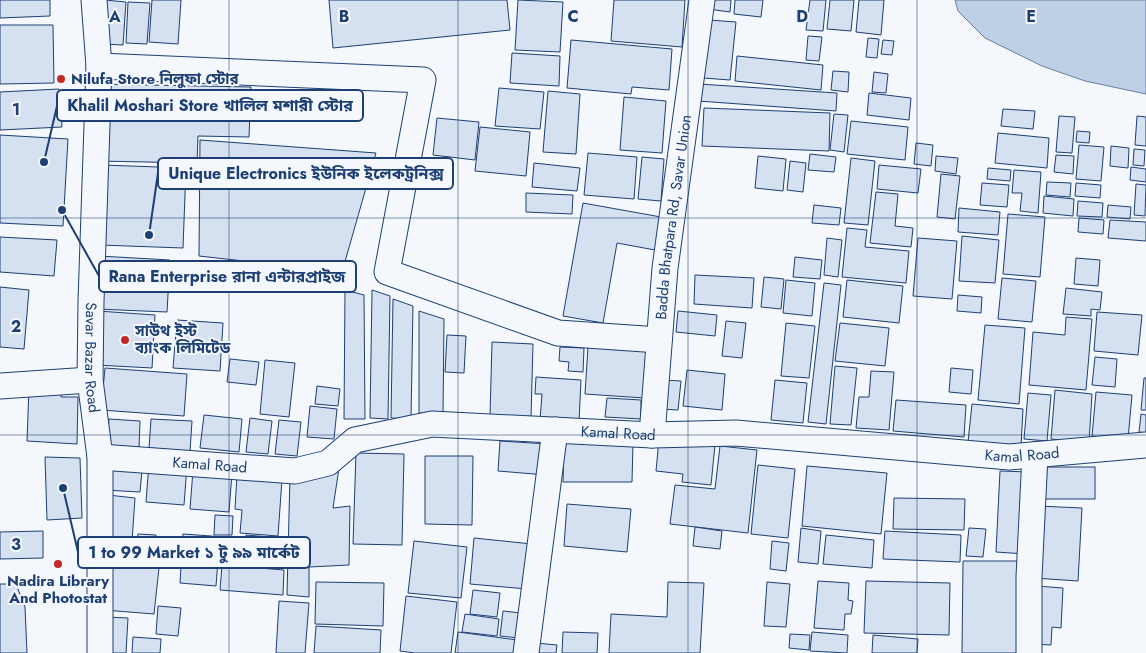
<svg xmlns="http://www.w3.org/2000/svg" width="1146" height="653" viewBox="0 0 1146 653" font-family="Jost,'Noto Sans Bengali',sans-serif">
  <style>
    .water { fill: #bed0e5; stroke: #687fa3 }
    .building { fill: #d5e0f0; stroke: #1d3f73 }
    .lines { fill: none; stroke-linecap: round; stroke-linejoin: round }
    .street-casing { stroke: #1d3f73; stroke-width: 27 }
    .street { stroke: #f4f7fb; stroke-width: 25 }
    .grid { fill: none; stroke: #1d3f73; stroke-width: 1; stroke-opacity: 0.55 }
    .poi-dot { fill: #c62828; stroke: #f4f7fb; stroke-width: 2 }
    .labels { text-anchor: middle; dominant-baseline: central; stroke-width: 4; stroke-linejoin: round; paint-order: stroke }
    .poi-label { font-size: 15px; font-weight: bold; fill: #1d3f73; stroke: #f4f7fb; text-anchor: start }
    .street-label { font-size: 15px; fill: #1d3f73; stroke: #f4f7fb }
    .grid-label { font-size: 16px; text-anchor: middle; font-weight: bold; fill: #1d3f73; stroke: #f4f7fb; stroke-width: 4; stroke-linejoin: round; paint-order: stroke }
    .leader { fill: none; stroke: #1d3f73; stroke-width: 2 }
    .callout-dot { fill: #1d3f73; stroke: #f4f7fb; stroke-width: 2 }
    .callout { fill: #f4f7fb; stroke: #1d3f73; stroke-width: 2 }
    .callout-label { font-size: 16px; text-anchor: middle; font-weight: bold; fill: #1d3f73 }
  </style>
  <rect width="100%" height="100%" fill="#f4f7fb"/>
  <path class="water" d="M955,0H1146V94L1085,81L1042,66L985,38L958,11Z"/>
  <g class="building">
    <path d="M0,0H50V16L0,18Z"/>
    <path d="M105,0L126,2L123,45L102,44Z"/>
    <path d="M152,0H181L178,44L149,42Z"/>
    <path d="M329,0H507L510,30L333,48Z"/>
    <path d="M518,0L563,2L560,52L515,50Z"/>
    <path d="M614,0H685L682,47L611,41Z"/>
    <path d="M709,0H731L730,12L708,9Z"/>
    <path d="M735,0H763L761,17L734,14Z"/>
    <path d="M810,0H826L823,31L806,30Z"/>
    <path d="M830,0H854L851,31L827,29Z"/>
    <path d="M859,0H884L881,35L856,32Z"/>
    <path d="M128,2L150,3L147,44L126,43Z"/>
    <path d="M709,20L736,22L730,80L703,78Z"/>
    <path d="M0,25H53L54,83L0,84Z"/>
    <path d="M808,36L822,37L819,61L806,60Z"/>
    <path d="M868,38L879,39L877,58L866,57Z"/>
    <path d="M571,40L672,49L669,90L632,87L631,94L567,88Z"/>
    <path d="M883,40L894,41L892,55L881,54Z"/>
    <path d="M512,53L560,56L559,86L510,83Z"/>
    <path d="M737,56L823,65L821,90L735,81Z"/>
    <path d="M833,71L849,72L848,92L831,90Z"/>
    <path d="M874,72L888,74L886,93L872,92Z"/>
    <path d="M99,84L251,87L249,137L198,136L197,163L97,161Z"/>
    <path d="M699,84L837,93L836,111L698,101Z"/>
    <path d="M499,88L544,92L540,129L495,126Z"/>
    <path d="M59,89L62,127L0,130V92Z"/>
    <path d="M548,91L580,94L576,154L543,152Z"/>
    <path d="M869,93L911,98L909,120L867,115Z"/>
    <path d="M624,97L666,101L662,153L620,150Z"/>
    <path d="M704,108L830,113L829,151L702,146Z"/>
    <path d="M1003,109L1035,111L1033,129L1001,126Z"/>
    <path d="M834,114L848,115L844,152L830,150Z"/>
    <path d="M1059,116L1075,117L1072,153L1056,152Z"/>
    <path d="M1137,116L1146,117V146L1135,145Z"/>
    <path d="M437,118L479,122L475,160L433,155Z"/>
    <path d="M851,121L908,127L905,160L847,154Z"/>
    <path d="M480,127L530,132L526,176L475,171Z"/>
    <path d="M1077,131L1090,132L1089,143L1076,142Z"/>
    <path d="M998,133L1049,138L1047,168L995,163Z"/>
    <path d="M0,135L68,139L63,226L0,223Z"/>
    <path d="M200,140L376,153L344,265L300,263V272L245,269L244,261L199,256Z"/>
    <path d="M916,143L933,145L931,166L914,164Z"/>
    <path d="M1079,145L1104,147L1101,181L1076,179Z"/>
    <path d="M1111,146L1129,148L1128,168L1110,166Z"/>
    <path d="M1134,149L1145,150L1144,166L1133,165Z"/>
    <path d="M588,153L637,157L634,199L584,195Z"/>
    <path d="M810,154L836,157L834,172L808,170Z"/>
    <path d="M1056,155L1074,156L1073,174L1054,172Z"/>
    <path d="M758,156L786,159L783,191L755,188Z"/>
    <path d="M936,156L958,158L956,174L935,171Z"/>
    <path d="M642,157L664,159L661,201L638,199Z"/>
    <path d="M851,158L875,161L868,225L844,223Z"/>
    <path d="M790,161L806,163L803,192L787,190Z"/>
    <path d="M534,163L580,168L577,191L532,187Z"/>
    <path d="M102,165L186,168L183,248L100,245Z"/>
    <path d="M879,165L921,169L918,193L877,189Z"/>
    <path d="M1131,167L1146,169V182L1130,180Z"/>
    <path d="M988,168L1011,170L1010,181L987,179Z"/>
    <path d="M1014,170L1041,172L1038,213L1020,211L1022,193H1012Z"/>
    <path d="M941,174L960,176L955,219L937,217Z"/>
    <path d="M1047,182L1071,183L1070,197L1046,195Z"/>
    <path d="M982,183L1009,185L1007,207L980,205Z"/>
    <path d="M1076,183L1101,185L1100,198L1075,196Z"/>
    <path d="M1136,184L1146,185L1145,216L1134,215Z"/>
    <path d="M876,192L898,194L895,226L913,228L911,247L870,243Z"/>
    <path d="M526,193L573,195L572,214L526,212Z"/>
    <path d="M1044,196L1074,199L1073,216L1043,213Z"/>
    <path d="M1078,201L1103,203L1102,217L1077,216Z"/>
    <path d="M583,203L661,217L655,250L617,243L603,323L563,316Z"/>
    <path d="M814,205L841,208L839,225L812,223Z"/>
    <path d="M1108,205L1131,207L1130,219L1107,217Z"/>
    <path d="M959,208L1000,212L998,235L958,232Z"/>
    <path d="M1008,214L1045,217L1040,277L1003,274Z"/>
    <path d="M1079,218L1104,220L1103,234L1078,232Z"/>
    <path d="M1110,220L1146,222V241L1108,238Z"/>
    <path d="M847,228L867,230L865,247L909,251L906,283L842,277Z"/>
    <path d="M962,236L999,240L995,283L959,281Z"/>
    <path d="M0,237L57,240L54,276L0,272Z"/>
    <path d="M827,238L842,240L838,277L824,275Z"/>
    <path d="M918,238L957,241L952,299L913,296Z"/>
    <path d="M99,256L170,260L167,312L96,309Z"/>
    <path d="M795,257L822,260L820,279L793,277Z"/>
    <path d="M1076,258L1100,260L1098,286L1074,284Z"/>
    <path d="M695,275L754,278L752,308L694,304Z"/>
    <path d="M764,277L784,279L781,309L761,307Z"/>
    <path d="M1002,278L1036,281L1032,322L998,319Z"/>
    <path d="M786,280L815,283L812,316L783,313Z"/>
    <path d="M847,280L903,286L899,323L843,317Z"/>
    <path d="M824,283L841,285L826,424L808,422Z"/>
    <path d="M0,287L29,290L24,349L0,347Z"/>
    <path d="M1066,288L1102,292L1100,310L1091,309V316L1063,314Z"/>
    <path d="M345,290L364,295L365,419H344Z"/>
    <path d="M372,290L390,296L388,419L370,418Z"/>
    <path d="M958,295L982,297L981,313L957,311Z"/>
    <path d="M393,299L413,306L411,419L391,418Z"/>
    <path d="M98,311L155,315L152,368L96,365Z"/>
    <path d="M419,311L444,319L443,415L419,413Z"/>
    <path d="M678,311L717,315L715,336L676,332Z"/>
    <path d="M1097,312L1142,315L1138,355L1094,351Z"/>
    <path d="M1066,317L1092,319L1086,390L1029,385L1033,332L1065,335Z"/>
    <path d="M177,320L223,323L220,371L173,368Z"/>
    <path d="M726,321L746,323L742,358L722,356Z"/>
    <path d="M786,323L815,326L809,378L781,376Z"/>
    <path d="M840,323L889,328L885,366L835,361Z"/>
    <path d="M985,325L1025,328L1019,404L978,400Z"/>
    <path d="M447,335L466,336L464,373L445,372Z"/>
    <path d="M492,342L533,344L531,418L490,417Z"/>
    <path d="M560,347L584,348L583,372L568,371L569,362L559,361Z"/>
    <path d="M588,347L648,350L644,398L585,394Z"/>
    <path d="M1095,357L1117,359L1115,387L1092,385Z"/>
    <path d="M230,359L259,362L256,385L227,382Z"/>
    <path d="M265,360L295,363L289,417L260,414Z"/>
    <path d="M835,366L857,368L851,425L830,424Z"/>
    <path d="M105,368L187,374L184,416L101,410Z"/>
    <path d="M951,368L973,370L971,394L949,392Z"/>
    <path d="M687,370L725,374L722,410L683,406Z"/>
    <path d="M871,371L894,372L889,430L856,428L859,397H869Z"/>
    <path d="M536,377L581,380L579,422L540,420L542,394H535Z"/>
    <path d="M1144,378H1146V410H1141Z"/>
    <path d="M664,380L681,381L678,410L661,409Z"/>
    <path d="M775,380L807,383L803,423L771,420Z"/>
    <path d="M317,386L340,389L338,406L315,404Z"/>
    <path d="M29,387L61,388V397H78L77,444L27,441Z"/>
    <path d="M1055,390L1092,394L1089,443L1051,439Z"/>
    <path d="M1096,392L1132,395L1128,439L1092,436Z"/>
    <path d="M1028,393L1051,395L1047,441L1024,439Z"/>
    <path d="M607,398L641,400V419L605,417Z"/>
    <path d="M896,400L966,405L964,437L893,431Z"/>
    <path d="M972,404L1023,409L1021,446L968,442Z"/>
    <path d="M310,406L337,409L334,439L307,437Z"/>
    <path d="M1141,414L1146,415V433L1139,432Z"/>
    <path d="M204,415L242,419L239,452L200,448Z"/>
    <path d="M250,418L272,421L268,454L246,452Z"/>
    <path d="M109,419L140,421L139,449L107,446Z"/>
    <path d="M151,419L192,421L190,451L149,448Z"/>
    <path d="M279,420L301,422L297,456L275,454Z"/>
    <path d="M659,439L715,445L711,485L682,482L683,474L656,471Z"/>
    <path d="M500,441L548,444L546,475L498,471Z"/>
    <path d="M564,443H633L632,482H563Z"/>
    <path d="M720,446L757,450L748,533L670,524L675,485L715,489Z"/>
    <path d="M356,453L404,454L402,545L353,544Z"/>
    <path d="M425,456H473L472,525L425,524Z"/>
    <path d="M45,457L80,458L82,518L47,520Z"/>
    <path d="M149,463L187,466L184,505L146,502Z"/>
    <path d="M758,465L795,469L788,538L751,534Z"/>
    <path d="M807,466L887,473L881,534L802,526Z"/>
    <path d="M106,467L142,470L140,492L104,490Z"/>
    <rect x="1039" y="467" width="56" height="32"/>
    <path d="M339,468L333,508L350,506L349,565L309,567V597L287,595L290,476Z"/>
    <path d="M193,470L232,473L229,512L190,509Z"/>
    <path d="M1000,471L1030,472L1026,554L996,552Z"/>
    <path d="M237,475L282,479L278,536L240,533L242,510L235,509Z"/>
    <path d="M108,495L135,498L131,556L104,555Z"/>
    <path d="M894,498L965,499L964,530L893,529Z"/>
    <path d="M567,504L631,509L627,552L564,546Z"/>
    <path d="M1038,506L1082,508L1078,581L1034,578Z"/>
    <path d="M215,515L233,516L232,535H214Z"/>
    <path d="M695,527L722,531L720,549L693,546Z"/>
    <path d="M801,528L821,531L818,564L798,562Z"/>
    <path d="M969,528L986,529L983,557L966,556Z"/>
    <path d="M43,531V558L0,559V532Z"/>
    <path d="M885,531L961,535L960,562L883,559Z"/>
    <path d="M138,534L156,535L155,552L136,551Z"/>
    <path d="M183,534L239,538L238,561L218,560L216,586L180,583Z"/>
    <path d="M246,535L282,538L280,565L244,562Z"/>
    <path d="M826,535L874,540L872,568L823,564Z"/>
    <path d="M474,538L532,544L527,589L470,584Z"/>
    <path d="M414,541L467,547L461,598L408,593Z"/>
    <path d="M772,541L789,543L786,571L770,569Z"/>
    <path d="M963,561H1021L1020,653H962Z"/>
    <path d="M108,563L159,568L154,614L104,610Z"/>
    <path d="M222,565L284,570L283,595L220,590Z"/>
    <path d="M818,581L849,583L848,600L853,601L851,614H845L844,630L814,628Z"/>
    <path d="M866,581L950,583L949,635L864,633Z"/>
    <path d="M316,582L384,583L383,626L315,624Z"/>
    <path d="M668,582L704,583L700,653H609L611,614L667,617Z"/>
    <path d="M767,582L790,584L786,627L764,626Z"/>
    <path d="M0,584H16L25,607L27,653H0Z"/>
    <path d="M1036,586L1063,588L1061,628L1052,627L1051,645L1033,644Z"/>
    <path d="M473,590L500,593L497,617L470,614Z"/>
    <path d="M406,596L457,602L451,653H415L400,651Z"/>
    <path d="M279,601L309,603L305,653H276Z"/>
    <path d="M158,606L181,608L178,636L156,634Z"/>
    <path d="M503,611L521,613L519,638L500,636Z"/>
    <path d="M465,614L499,619L497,636L462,632Z"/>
    <path d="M106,617L128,618L126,653H105Z"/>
    <path d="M316,626L381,630L380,653H314Z"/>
    <path d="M458,632L517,640L516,653H455Z"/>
    <path d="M563,632L598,633L597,653H562Z"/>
    <path d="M812,632L848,635L847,653L810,651Z"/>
    <path d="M790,634L810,635L809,650L789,648Z"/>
    <path d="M873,635L918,639L917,653H872Z"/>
    <path d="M133,637L161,639L160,653H132Z"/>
    <path d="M536,643L557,645L556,653H535Z"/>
  </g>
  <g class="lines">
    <g class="street-casing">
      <g id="street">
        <path id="s1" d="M94,0L99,66L91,301L90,380L100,457V653"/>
        <path d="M99,66L423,80L387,272L558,333L659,340"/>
        <path d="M0,386L90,380"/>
        <path id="s2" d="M652,435L665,268L702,0"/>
        <path id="s3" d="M100,457L295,471L328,463L355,440L432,424L652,435L736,433L1009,457L1146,445"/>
        <path d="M526,653L555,430"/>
        <path d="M1029,653V577L1035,455"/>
      </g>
    </g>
    <use href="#street" class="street"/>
  </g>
  <path class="grid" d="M229,0V653M458,0V653M688,0V653M917,0V653M0,218H1146M0,435H1146"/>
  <g class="poi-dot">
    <circle cx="61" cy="79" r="5"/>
    <circle cx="125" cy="340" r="5"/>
    <circle cx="58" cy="564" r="5"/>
  </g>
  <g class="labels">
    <g class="poi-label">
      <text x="71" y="79">Nilufa Store নিলুফা স্টোর</text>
      <text x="135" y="331">সাউথ ইস্ট<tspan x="135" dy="17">ব্যাংক লিমিটেড</tspan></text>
      <text x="58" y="581" text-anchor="middle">Nadira Library<tspan x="58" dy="17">And Photostat</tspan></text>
    </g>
    <g class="street-label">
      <text stroke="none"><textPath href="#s2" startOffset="219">Badda Bhatpara Rd, Savar Union</textPath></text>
      <text stroke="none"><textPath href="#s1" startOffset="358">Savar Bazar Road</textPath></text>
      <text stroke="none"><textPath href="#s3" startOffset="530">Kamal Road</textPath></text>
      <text stroke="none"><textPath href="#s3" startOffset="935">Kamal Road</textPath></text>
      <text stroke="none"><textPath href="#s3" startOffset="110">Kamal Road</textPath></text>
    </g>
  </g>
  <g class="grid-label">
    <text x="115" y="22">A</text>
    <text x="344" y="22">B</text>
    <text x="573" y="22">C</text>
    <text x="802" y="22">D</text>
    <text x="1031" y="22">E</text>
    <text x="16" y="115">1</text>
    <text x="16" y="332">2</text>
    <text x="16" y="550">3</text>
  </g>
  <path class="leader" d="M44 162L57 106M149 235L158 173M62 210L99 276M63 488L78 552"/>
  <g class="callout-dot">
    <circle cx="44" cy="162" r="5"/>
    <circle cx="149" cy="235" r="5"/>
    <circle cx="62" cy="210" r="5"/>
    <circle cx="63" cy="488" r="5"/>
  </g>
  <g class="callout">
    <rect x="57" y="90" width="306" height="31" rx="5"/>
    <rect x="158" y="158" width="295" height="31" rx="5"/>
    <rect x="99" y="261" width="257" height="31" rx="5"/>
    <rect x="78" y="537" width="232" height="31" rx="5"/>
  </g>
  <g class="callout-label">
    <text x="210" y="111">Khalil Moshari Store খালিল মশারী স্টোর</text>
    <text x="306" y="179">Unique Electronics ইউনিক ইলেকট্রনিক্স</text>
    <text x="227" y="282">Rana Enterprise রানা এন্টারপ্রাইজ</text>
    <text x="194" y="558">1 to 99 Market ১ টু ৯৯ মার্কেট</text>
  </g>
</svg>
